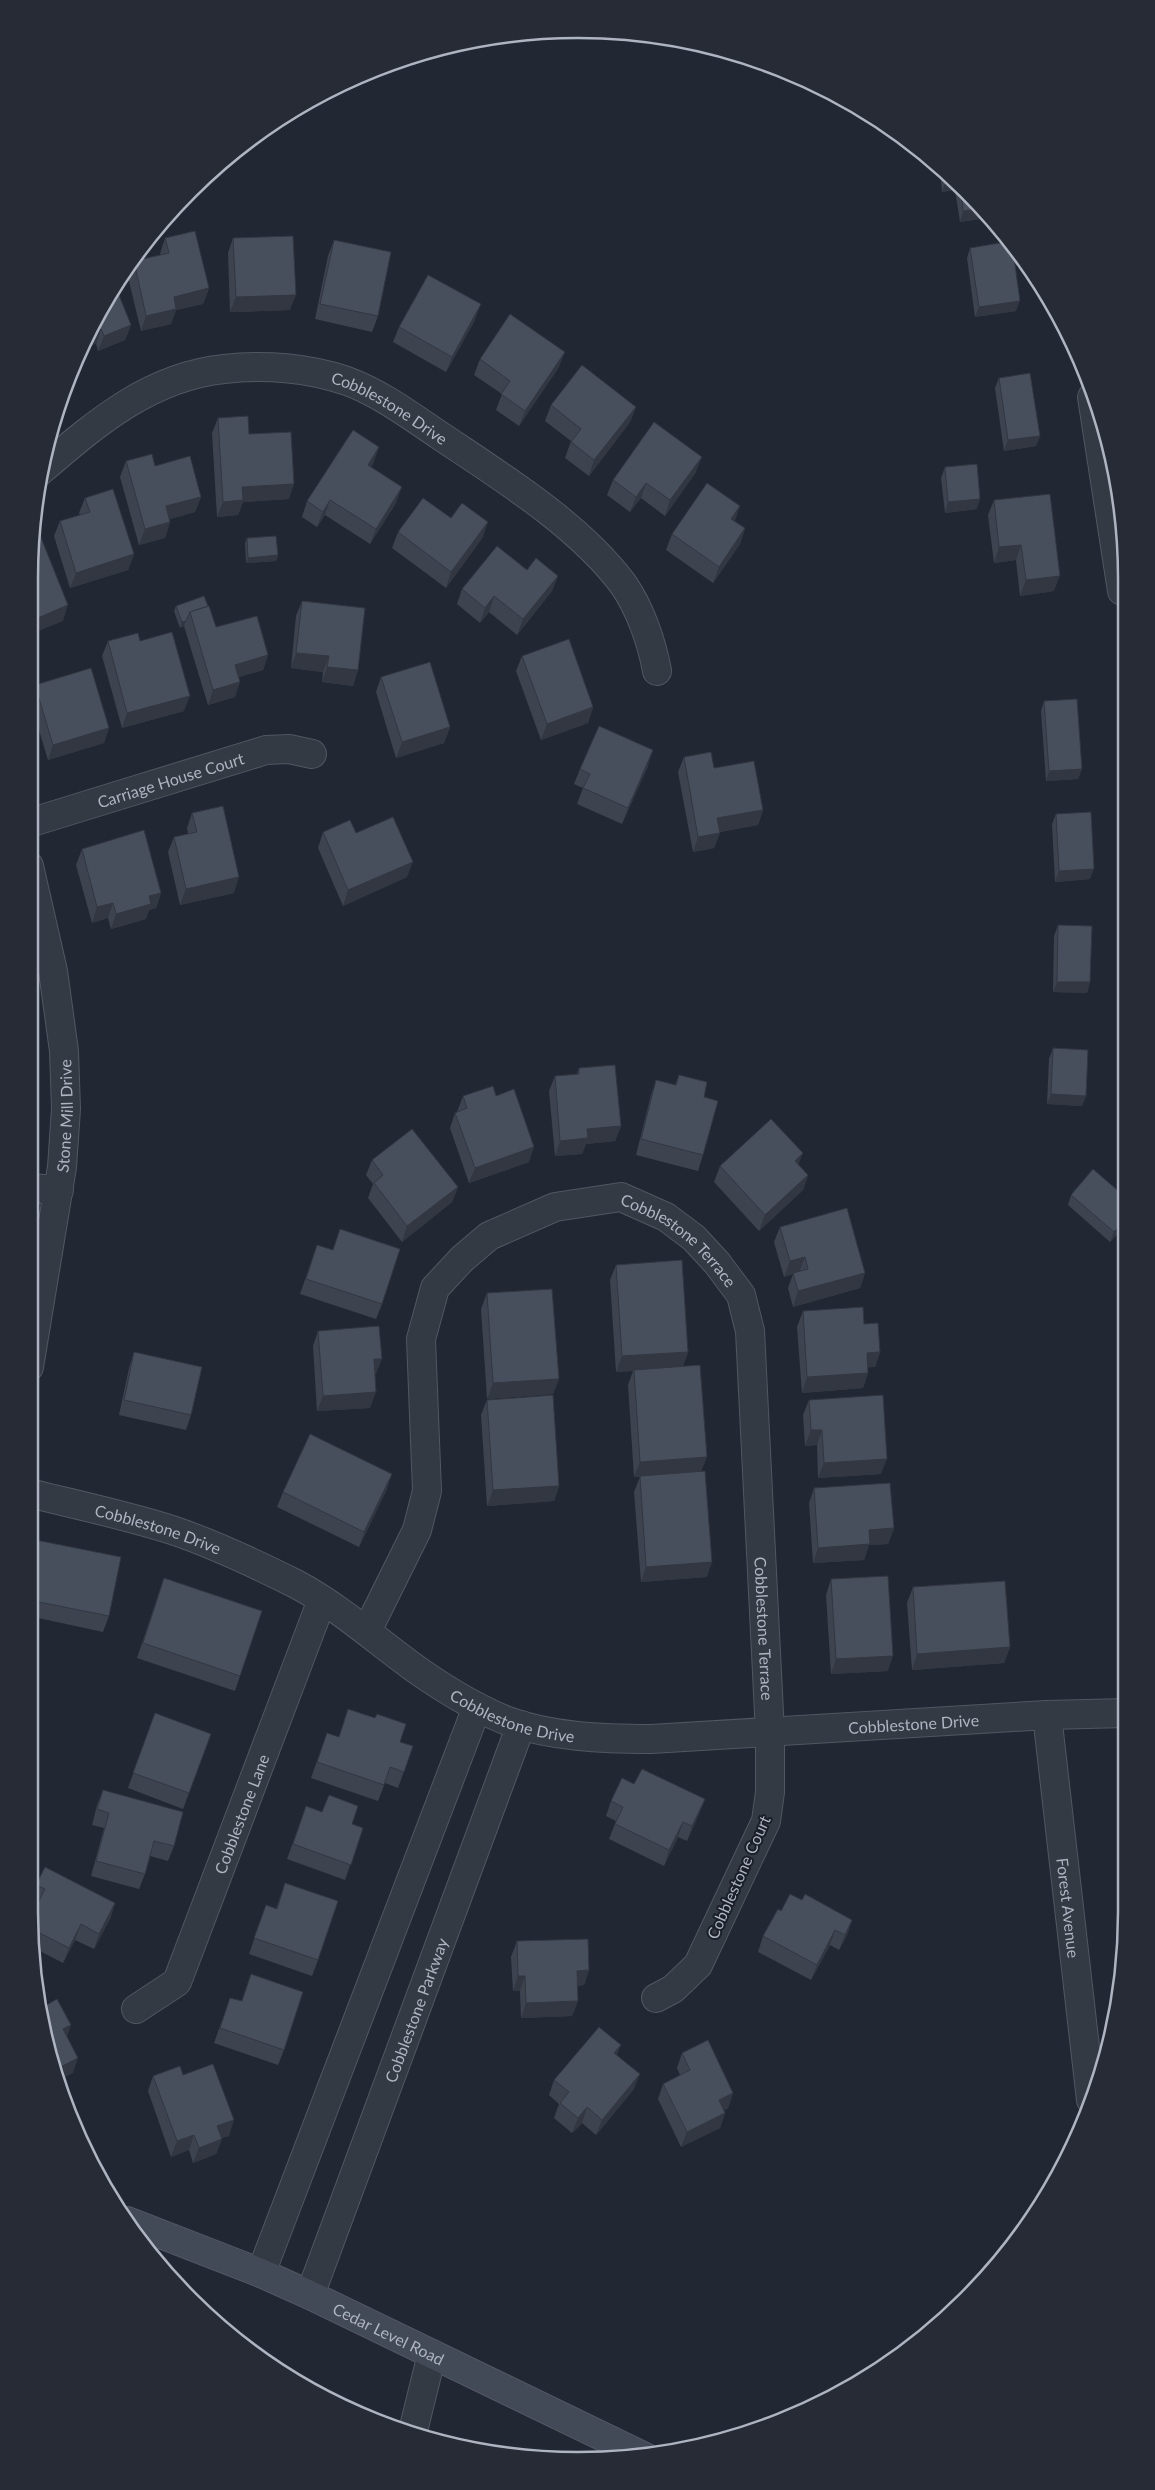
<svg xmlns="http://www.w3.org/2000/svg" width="1155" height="2490" viewBox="0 0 1155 2490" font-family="Lato,sans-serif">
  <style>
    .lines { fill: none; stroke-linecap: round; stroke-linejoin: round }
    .minor-casing { stroke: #525762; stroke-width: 30 }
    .secondary-casing { stroke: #525762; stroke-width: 30 }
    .minor { stroke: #343a44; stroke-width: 28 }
    .secondary { stroke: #424957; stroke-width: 28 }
    .wall { fill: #3d4450 }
    .shaded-wall { fill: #323741 }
    .building { fill: #474f5d; stroke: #323741 }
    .labels { text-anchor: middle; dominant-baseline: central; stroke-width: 4; stroke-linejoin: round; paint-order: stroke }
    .street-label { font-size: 16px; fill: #aeb4c1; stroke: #1a1f29 }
    .rim { fill: none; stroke: #aeb4c1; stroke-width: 2.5 }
  </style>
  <rect width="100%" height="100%" fill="#212833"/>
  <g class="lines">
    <g class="minor-casing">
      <g id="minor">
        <path d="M1092,397L1122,591"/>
        <path id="s1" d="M39,472C94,425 148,377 224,369C264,364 309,368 347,381C382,394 412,417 442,437C503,478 579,525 623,584C640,608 652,643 657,671"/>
        <path id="s2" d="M29,823L266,750L289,749L312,754"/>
        <path d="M29,1188L59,1190"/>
        <path id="s3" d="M29,1367L62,1167L66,1109L64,1051L53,971L29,866"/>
        <path id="s4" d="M29,1493C77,1505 125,1515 172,1530C214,1544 256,1564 296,1584C341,1608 379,1643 420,1672C446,1690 476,1708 505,1720C550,1737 604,1739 651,1739L1047,1715L1126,1713"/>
        <path id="s5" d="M367,1631L417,1530L427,1491L421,1339L435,1288L462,1259L489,1236L555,1207L621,1197L666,1217L694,1238L717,1263L741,1295L750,1331L770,1733V1792L766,1821L698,1965L673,1989L656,1998"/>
        <path id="s6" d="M1047,1715L1091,2100"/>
        <path id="s7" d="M136,2009L177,1982L322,1600"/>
        <path d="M261,2273L477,1707"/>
        <path id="s8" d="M310,2295L521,1725"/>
        <path d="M412,2435L432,2354"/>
      </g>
    </g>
    <g class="secondary-casing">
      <g id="secondary">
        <path id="s9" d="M127,2221L261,2273L310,2295L645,2457"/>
      </g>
    </g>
    <use href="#minor" class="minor"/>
    <use href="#secondary" class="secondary"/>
  </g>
  <g class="wall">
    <path d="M940,170L987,218L960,222L955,190L942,192Z"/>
    <path d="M165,238L209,288L203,304L176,310L171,324L141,331L128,277L134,261L160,255V254Z"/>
    <path d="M233,238L290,310L230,312L228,253Z"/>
    <path d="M334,240L378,316L372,332L315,319L328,256Z"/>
    <path d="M970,248L1016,311L975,317L967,258Z"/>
    <path d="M115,285L131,325L125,340L98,351L96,344Z"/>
    <path d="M475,320L446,372L393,342L399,327Z"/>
    <path d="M480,359L559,367L519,426L496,410L502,394L474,375Z"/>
    <path d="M999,378L1040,436L1036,446L1004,451L995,388Z"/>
    <path d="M551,405L636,407L630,422L589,476L565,458L571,441L545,421Z"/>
    <path d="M218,418L249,434L289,499L243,502L238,515L217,517L212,433Z"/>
    <path d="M379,447L373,463L371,467L396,503L370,544L325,515L317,527L302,517L307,501Z"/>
    <path d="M126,461L155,466L201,497L195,512L170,519V522L165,538L139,545L120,477Z"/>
    <path d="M945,467L977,509L945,513L941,478Z"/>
    <path d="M696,472L665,516L641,498L630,512L607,495L613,480Z"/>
    <path d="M85,498L134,554L128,570L70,588L54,536L60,521L80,515L79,513Z"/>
    <path d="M994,500L1054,591L1020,596L1016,560L994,563L988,515Z"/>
    <path d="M451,518L483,537L446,588L392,548L398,532Z"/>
    <path d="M745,528L740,544L713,583L666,550L672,534Z"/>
    <path d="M247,538L278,555L276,561L246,563L245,543Z"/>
    <path d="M527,570L558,576L552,591L517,635L489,612L480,623L457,604L462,589Z"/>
    <path d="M204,596L216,627L268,655L263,670L239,677L235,697L208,705L184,626L180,628L174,611L176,606Z"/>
    <path d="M302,601L358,670L353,686L322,682L323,672L291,668L296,616Z"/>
    <path d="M108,641H140L184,711L122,728L102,656Z"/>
    <path d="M522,656L593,707L588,723L541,740L516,671Z"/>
    <path d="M381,677L450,727L444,743L396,758L376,692Z"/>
    <path d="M35,685L109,728L104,743L48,760L30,700Z"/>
    <path d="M1044,701L1082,769L1078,779L1046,781L1041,711Z"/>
    <path d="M684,757L714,768L763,810L758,825L720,832L714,848L693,852L678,772Z"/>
    <path d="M648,766L622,824L577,804L583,788L574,784L580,769Z"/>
    <path d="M192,813L234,893L180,905L168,852L174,837L188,834L187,828Z"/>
    <path d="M1056,814L1090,879L1055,882L1052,824Z"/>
    <path d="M323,832L407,877L343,906L318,848Z"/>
    <path d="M82,849L161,893L156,908L149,910L146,919L111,929L108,918L92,923L76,865Z"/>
    <path d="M1058,925L1090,982L1087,993L1053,992L1054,936Z"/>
    <path d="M1053,1048L1086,1096L1082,1106L1047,1104L1049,1059Z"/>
    <path d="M579,1068L621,1126L615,1141L586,1144L582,1154L555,1156L549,1091L555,1076L577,1074Z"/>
    <path d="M679,1075L703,1155L698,1171L636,1155L651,1095L656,1080L675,1085Z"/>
    <path d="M463,1096H496L529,1162L469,1183L450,1128L455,1113L457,1112Z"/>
    <path d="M372,1160L458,1187L452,1202L402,1242L368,1198L373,1184L366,1175Z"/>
    <path d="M720,1166L808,1175L803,1190L759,1231L714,1182Z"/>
    <path d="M1071,1195L1124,1227L1110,1242L1068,1205Z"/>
    <path d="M780,1227L865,1273L860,1288L793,1307L788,1288L793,1274L784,1277L774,1242Z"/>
    <path d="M340,1229L382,1304L376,1319L300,1294L317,1245L333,1250Z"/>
    <path d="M616,1265L688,1352L683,1366L701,1472L707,1577L641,1582L634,1492L640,1477H634L628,1385L633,1371L616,1372L610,1280Z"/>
    <path d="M487,1293L559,1379L553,1394L487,1399L481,1309Z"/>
    <path d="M803,1311L864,1324L880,1352L875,1367H868V1373L863,1388L802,1393L797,1327Z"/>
    <path d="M318,1331L376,1374H375L370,1408L317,1411L313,1346Z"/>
    <path d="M134,1352L191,1415L186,1430L119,1415L129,1368Z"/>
    <path d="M487,1400L559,1486L554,1501L487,1506L481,1415Z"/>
    <path d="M809,1400L881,1474L818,1478L817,1445L805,1446L803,1415Z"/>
    <path d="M814,1488L894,1528L888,1544L869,1545L864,1560L813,1563L809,1503Z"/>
    <path d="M387,1489L359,1547L277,1507L283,1492Z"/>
    <path d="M31,1539L109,1616L103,1632L29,1616V1545Z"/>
    <path d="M164,1578L240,1676L235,1691L137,1658Z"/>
    <path d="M831,1579L888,1671L831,1674L826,1595Z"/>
    <path d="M913,1587L1010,1647L1004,1663L912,1670L907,1603Z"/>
    <path d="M155,1713L211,1734L183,1809L128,1788Z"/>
    <path d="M327,1733L338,1737L400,1742L413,1746L398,1788L385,1783L378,1801L311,1778Z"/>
    <path d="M634,1784L705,1799L699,1814L687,1841L678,1837L664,1866L609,1839L616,1821L606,1816L611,1801Z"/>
    <path d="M103,1790L174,1846L168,1861L150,1856L145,1874L139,1889L91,1876L104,1828L92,1825L97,1805Z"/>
    <path d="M306,1806L363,1828L345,1880L287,1859Z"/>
    <path d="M285,1883L318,1960L312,1976L249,1954L266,1905L276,1909Z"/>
    <path d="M36,1885L115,1903L110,1919L94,1949L75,1940L63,1963L32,1947L29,1920L38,1904L31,1900Z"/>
    <path d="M802,1900L852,1920L847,1935L839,1950L830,1945L811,1980L758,1952L763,1936L781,1911Z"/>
    <path d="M517,1941L589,1970L584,1985L577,1986L578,2001L572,2016L521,2018L520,1991H513L511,1957Z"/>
    <path d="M251,1974L284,2050L278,2065L214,2043L230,1998L242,2001Z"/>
    <path d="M682,2053L733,2093L728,2108L724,2110L725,2113L720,2128L681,2147L658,2099L663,2084L680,2075L677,2068Z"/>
    <path d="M617,2055L634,2089L596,2135L582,2123L572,2133L554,2118L559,2104L549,2095L554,2080Z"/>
    <path d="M183,2075L229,2136L222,2138V2139L216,2154L193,2163L189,2150L171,2157L148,2091L153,2076Z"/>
  </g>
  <g class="shaded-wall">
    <path d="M946,181H950L956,187L955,190L942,192Z"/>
    <path d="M979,209L987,218L960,222L963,211Z"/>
    <path d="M209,288L203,304L176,310L171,324L141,331L146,316L174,297Z"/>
    <path d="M296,295L290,310L230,312L236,297Z"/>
    <path d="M1020,301L1016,311L975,317L979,307Z"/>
    <path d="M481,304L475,320L446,372L452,357Z"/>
    <path d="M131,325L125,340L98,351L104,336Z"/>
    <path d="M101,329L96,344L80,350L89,334Z"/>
    <path d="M565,352L559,367L519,426L525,411Z"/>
    <path d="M636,407L630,422L589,476L594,460Z"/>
    <path d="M1040,436L1036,446L1004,451L1008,440Z"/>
    <path d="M379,447L373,463L362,480L368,465Z"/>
    <path d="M702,457L696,472L665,516L670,500Z"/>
    <path d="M646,483L641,498L630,512L636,497Z"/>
    <path d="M294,484L289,499L243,502L238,515L217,517L223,502L242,487Z"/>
    <path d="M402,487L396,503L370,544L376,529Z"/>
    <path d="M201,497L195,512L160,522L166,506Z"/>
    <path d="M980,499L977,509L945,513L948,502Z"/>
    <path d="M330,500L325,515L317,527L323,512Z"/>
    <path d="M740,506L735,521L731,519Z"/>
    <path d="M170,522L165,538L139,545L145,529Z"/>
    <path d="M488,522L483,537L446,588L451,572Z"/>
    <path d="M745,528L740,544L713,583L719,567Z"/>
    <path d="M1021,545L1016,560L994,563L999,547Z"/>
    <path d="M134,554L128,570L70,588L76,573Z"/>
    <path d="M278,555L276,561L246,563L248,558Z"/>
    <path d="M558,576L552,591L517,635L523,619Z"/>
    <path d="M1060,576L1054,591L1020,596L1026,580Z"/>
    <path d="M494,596L489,612L480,623L485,608Z"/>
    <path d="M68,605L63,621L29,635V626L31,621Z"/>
    <path d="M186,621L184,626L180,628L182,622Z"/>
    <path d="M296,653L329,656L323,672L291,668Z"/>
    <path d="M268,655L263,670L230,680L235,665Z"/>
    <path d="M327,667L358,670L353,686L322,682Z"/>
    <path d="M240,682L235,697L208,705L213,690Z"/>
    <path d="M190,696L184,711L122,728L127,713Z"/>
    <path d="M593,707L588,723L541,740L547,724Z"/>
    <path d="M450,727L444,743L396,758L402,742Z"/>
    <path d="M109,728L104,743L48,760L53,745Z"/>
    <path d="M653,750L648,766L622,824L628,808Z"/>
    <path d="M1082,769L1078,779L1046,781L1049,771Z"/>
    <path d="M763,810L758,825L711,833L717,818Z"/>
    <path d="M720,833L714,848L693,852L698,837Z"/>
    <path d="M413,862L407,877L343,906L348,890Z"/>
    <path d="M1094,869L1090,879L1055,882L1059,871Z"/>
    <path d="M239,877L234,893L180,905L186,889Z"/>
    <path d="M161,893L156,908L149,910L146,919L111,929L116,914L149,896Z"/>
    <path d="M113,903L108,918L92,923L97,907Z"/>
    <path d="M1057,982H1090L1087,993L1053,992Z"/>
    <path d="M1051,1094L1086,1096L1082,1106L1047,1104Z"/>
    <path d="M621,1126L615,1141L586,1144L582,1154L555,1156L560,1141L587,1129Z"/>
    <path d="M534,1147L529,1162L469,1183L475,1168Z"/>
    <path d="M803,1153L797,1168L795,1161Z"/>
    <path d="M808,1175L803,1190L759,1231L765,1215Z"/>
    <path d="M458,1187L452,1202L402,1242L407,1226Z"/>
    <path d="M1124,1221V1227L1110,1242L1114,1232Z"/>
    <path d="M805,1257L799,1272L784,1277L790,1261Z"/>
    <path d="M865,1273L860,1288L793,1307L798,1291Z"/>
    <path d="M688,1352L683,1367L616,1372L622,1356Z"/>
    <path d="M880,1352L875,1367L861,1368L867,1353Z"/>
    <path d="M374,1359H382L376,1374L368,1375Z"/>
    <path d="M868,1373L863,1388L802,1393L807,1377Z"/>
    <path d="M559,1379L553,1394L487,1399L493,1383Z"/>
    <path d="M376,1392L370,1408L317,1411L323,1396Z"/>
    <path d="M811,1430H822L817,1445L805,1446Z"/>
    <path d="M707,1457L701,1472L634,1477L640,1462Z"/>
    <path d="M887,1459L881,1474L818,1478L824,1463Z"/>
    <path d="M392,1474L387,1489L359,1547L364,1532Z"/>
    <path d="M559,1486L554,1501L487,1506L493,1490Z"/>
    <path d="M894,1528L888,1544L869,1545L864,1560L813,1563L818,1548L869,1530Z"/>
    <path d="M712,1562L707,1577L641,1582L646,1567Z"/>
    <path d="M1010,1647L1004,1663L912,1670L917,1654Z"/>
    <path d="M893,1656L888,1671L831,1674L836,1659Z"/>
    <path d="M705,1799L699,1814L687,1841L692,1826Z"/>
    <path d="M683,1822L678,1837L664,1866L669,1850Z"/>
    <path d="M115,1903L110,1919L94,1949L99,1934Z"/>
    <path d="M852,1920L847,1935L839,1950L845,1935Z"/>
    <path d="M81,1924L75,1940L63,1963L69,1948Z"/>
    <path d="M835,1930L830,1945L811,1980L817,1965Z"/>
    <path d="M589,1970L584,1985L571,1986L577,1971Z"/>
    <path d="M518,1976H525L520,1991H513Z"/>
    <path d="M578,2001L572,2016L521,2018L526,2003Z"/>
    <path d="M71,2025L66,2040L63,2029Z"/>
    <path d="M621,2045L615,2060L614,2053Z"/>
    <path d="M78,2058L73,2073L56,2082L53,2071Z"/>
    <path d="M640,2074L634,2089L596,2135L602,2120Z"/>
    <path d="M733,2093L728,2108L714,2115L719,2100Z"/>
    <path d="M587,2107L582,2123L572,2133L578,2118Z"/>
    <path d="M725,2113L720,2128L681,2147L687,2132Z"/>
    <path d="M234,2120L229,2136L212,2141L217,2126Z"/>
    <path d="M194,2135L189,2150L171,2157L177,2141Z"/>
    <path d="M222,2139L216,2154L193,2163L199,2148Z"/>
  </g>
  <g class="building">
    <path d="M945,176L950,181H946Z"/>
    <path d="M961,191L979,209L963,211Z"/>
    <path d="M195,231L209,288L174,297L176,309L146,316L134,261L169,253L165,238Z"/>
    <path d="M293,236L296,295L236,297L233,238Z"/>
    <path d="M334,240L391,252L378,316L320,304Z"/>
    <path d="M1011,241L1012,243L1020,301L979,307L970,248Z"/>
    <path d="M428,275L481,304L452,357L399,327Z"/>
    <path d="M115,285L131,325L104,336L101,329L89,334Z"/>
    <path d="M510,314L565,352L525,411L501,394L510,381L480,359Z"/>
    <path d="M582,365L636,407L594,460L571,442L581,429L551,405Z"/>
    <path d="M1030,373L1040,436L1008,440L999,378Z"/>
    <path d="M248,416L249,434L291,432L294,484L242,487L243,500L223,502L218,418Z"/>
    <path d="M654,422L702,457L670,500L646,483L636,497L613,480Z"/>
    <path d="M353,430L379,447L368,465L402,487L376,529L330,500L323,512L307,501Z"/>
    <path d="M152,454L155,466L190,456L201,497L166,506L170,522L145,529L126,461Z"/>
    <path d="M977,464L980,499L948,502L945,467Z"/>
    <path d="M707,483L740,506L731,519L745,528L719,567L672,534Z"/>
    <path d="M113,489L134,554L76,573L60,521L90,512L85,498Z"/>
    <path d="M1050,494L1060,576L1026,580L1021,545L999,547L994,500Z"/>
    <path d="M423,498L451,518L462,503L488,522L451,572L398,532Z"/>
    <path d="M38,530L68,605L31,621L29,617V577L33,532Z"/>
    <path d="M276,536L278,555L248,558L247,538Z"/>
    <path d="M497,546L527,570L536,558L558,576L523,619L494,596L485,608L462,589Z"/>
    <path d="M204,596L208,606L190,612L186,621L182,622L176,606Z"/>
    <path d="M302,601L365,608L358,670L327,667L329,656L296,653Z"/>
    <path d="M209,606L216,627L257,616L268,655L235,665L240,682L213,690L190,612Z"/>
    <path d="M172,632L190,696L127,713L108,641L138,633L140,641Z"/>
    <path d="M569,639L593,707L547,724L522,656Z"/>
    <path d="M430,662L450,727L402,742L381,677Z"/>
    <path d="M91,668L109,728L53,745L35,685Z"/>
    <path d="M1077,699L1082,769L1049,771L1044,701Z"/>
    <path d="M599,726L653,750L628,808L583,788L590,774L580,769Z"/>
    <path d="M711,752L714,768L754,761L763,810L717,818L720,833L698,837L684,757Z"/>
    <path d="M223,806L239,877L186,889L174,837L197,832L192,813Z"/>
    <path d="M1091,812L1094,869L1059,871L1056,814Z"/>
    <path d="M393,817L413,862L348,890L323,832L350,820L356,833Z"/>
    <path d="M144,830L161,893L149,896L151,904L116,914L113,903L97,907L82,849Z"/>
    <path d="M1058,925L1092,926L1090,982H1057Z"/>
    <path d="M1053,1048L1088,1050L1086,1096L1051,1094Z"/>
    <path d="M615,1065L621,1126L587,1129L588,1138L560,1141L555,1076L579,1074V1068Z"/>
    <path d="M679,1075L707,1082L704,1097L718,1101L703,1155L641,1139L656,1080L676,1085Z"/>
    <path d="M493,1086L496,1096L514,1089L534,1147L475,1168L455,1113L467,1108L463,1096Z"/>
    <path d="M771,1119L803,1153L795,1161L808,1175L765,1215L720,1166Z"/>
    <path d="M412,1129L458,1187L407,1226L374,1183L383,1175L372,1160Z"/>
    <path d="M1093,1169L1124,1196V1221L1114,1232L1071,1195Z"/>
    <path d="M847,1208L865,1273L798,1291L793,1273L808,1269L805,1257L790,1261L780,1227Z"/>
    <path d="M340,1229L400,1249L382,1304L306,1279L317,1245L333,1250Z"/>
    <path d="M682,1260L688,1352L622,1356L616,1265Z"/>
    <path d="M552,1289L559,1379L493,1383L487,1293Z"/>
    <path d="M863,1307L864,1324L878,1323L880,1352L867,1353L868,1373L807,1377L803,1311Z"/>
    <path d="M379,1326L382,1359H374L376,1392L323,1396L318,1331Z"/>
    <path d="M134,1352L202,1367L191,1415L124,1400Z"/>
    <path d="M700,1365L707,1457L640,1462L634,1370Z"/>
    <path d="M553,1395L559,1486L493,1490L487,1400Z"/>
    <path d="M883,1395L887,1459L824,1463L822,1430H811L809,1400Z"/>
    <path d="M310,1434L392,1474L364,1532L283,1492Z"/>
    <path d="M705,1471L712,1562L646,1567L640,1476Z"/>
    <path d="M890,1483L894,1528L869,1530L870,1544L818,1548L814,1488Z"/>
    <path d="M31,1539L121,1557L109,1616L29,1600V1551Z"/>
    <path d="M888,1576L893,1656L836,1659L831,1579Z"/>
    <path d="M164,1578L262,1611L240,1676L143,1643Z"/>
    <path d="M1005,1581L1010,1647L917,1654L913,1587Z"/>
    <path d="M348,1709L375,1718L377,1714L406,1724L400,1742L413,1746L404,1772L390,1767L384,1785L317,1762L327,1733L339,1737Z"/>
    <path d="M155,1713L211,1734L189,1793L133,1773Z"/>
    <path d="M642,1769L705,1799L692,1826L683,1822L669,1850L615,1824L623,1807L611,1801L622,1778L634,1784Z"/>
    <path d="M103,1790L183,1812L174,1846L154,1841L145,1874L96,1861L109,1813L97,1809Z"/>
    <path d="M329,1795L358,1806L352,1824L363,1828L351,1865L293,1844L306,1806L322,1812Z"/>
    <path d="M45,1867L115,1903L99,1934L81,1924L69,1948L30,1928L29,1920L45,1889L36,1885Z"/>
    <path d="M285,1883L338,1901L318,1960L254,1938L266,1905L277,1909Z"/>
    <path d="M790,1894L802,1900L805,1894L852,1920L845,1935L835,1930L817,1965L763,1936L778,1909L781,1911Z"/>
    <path d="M588,1939L589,1970L577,1971L578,2001L526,2003L525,1976H518L517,1941Z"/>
    <path d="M251,1974L303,1992L284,2050L220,2028L230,1998L242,2001Z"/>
    <path d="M57,1999L71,2025L63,2029L78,2058L53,2071L39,2019L38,2010Z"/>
    <path d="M599,2027L621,2045L614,2053L640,2074L602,2120L587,2107L578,2118L560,2103L569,2092L554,2080Z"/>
    <path d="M708,2040L733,2093L719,2100L725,2113L687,2132L663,2084L690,2070L682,2053Z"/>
    <path d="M213,2064L234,2120L217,2126L222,2139L199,2148L194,2135L177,2141L153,2076L180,2066L183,2075Z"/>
  </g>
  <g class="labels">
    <g class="street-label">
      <text stroke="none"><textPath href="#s1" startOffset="390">Cobblestone Drive</textPath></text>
      <text stroke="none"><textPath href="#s2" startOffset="148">Carriage House Court</textPath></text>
      <text stroke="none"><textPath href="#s3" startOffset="254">Stone Mill Drive</textPath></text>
      <text stroke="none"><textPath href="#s5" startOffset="645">Cobblestone Terrace</textPath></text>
      <text stroke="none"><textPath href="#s4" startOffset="134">Cobblestone Drive</textPath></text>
      <text stroke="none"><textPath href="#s5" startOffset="1065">Cobblestone Terrace</textPath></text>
      <text stroke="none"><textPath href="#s4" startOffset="539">Cobblestone Drive</textPath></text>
      <text stroke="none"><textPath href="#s4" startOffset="944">Cobblestone Drive</textPath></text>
      <text stroke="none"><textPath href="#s7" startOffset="229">Cobblestone Lane</textPath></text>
      <text transform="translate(738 1877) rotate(-66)">Cobblestone Court</text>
      <text stroke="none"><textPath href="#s6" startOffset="194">Forest Avenue</textPath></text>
      <text stroke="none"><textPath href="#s8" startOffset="304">Cobblestone Parkway</textPath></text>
      <text stroke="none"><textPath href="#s9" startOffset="285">Cedar Level Road</textPath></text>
    </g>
  </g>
  <path d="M0 0H1155V2490H0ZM578 38H578A540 540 0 0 1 1118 578V1912A540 540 0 0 1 578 2452H578A540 540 0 0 1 38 1912V578A540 540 0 0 1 578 38Z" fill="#262b35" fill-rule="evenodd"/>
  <path class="rim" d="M578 38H578A540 540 0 0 1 1118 578V1912A540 540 0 0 1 578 2452H578A540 540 0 0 1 38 1912V578A540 540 0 0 1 578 38Z"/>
</svg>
